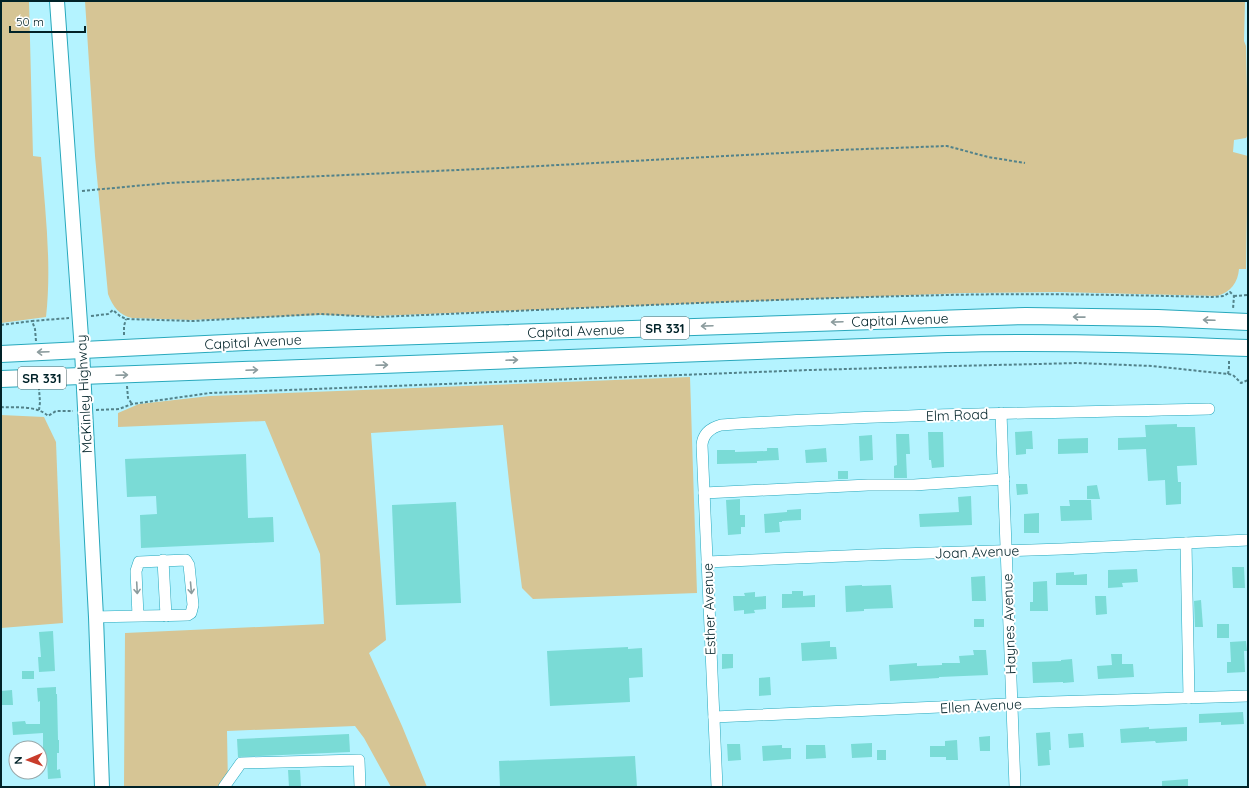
<svg xmlns="http://www.w3.org/2000/svg" width="1249" height="788" viewBox="0 0 1249 788" font-family="Quicksand,sans-serif">
  <style>
    .green { fill: #d6c595 }
    .building { fill: #7adbd6 }
    .lines { fill: none; stroke-linecap: round; stroke-linejoin: round }
    .minor-casing { stroke: #28a8bc; stroke-width: 12 }
    .major-casing { stroke: #28a8bc; stroke-width: 16 }
    .highway-casing { stroke: #28a8bc; stroke-width: 18 }
    .path { stroke: #52828a; stroke-width: 2; stroke-dasharray: 3 2; stroke-linecap: butt }
    .minor { stroke: #fff; stroke-width: 11 }
    .major { stroke: #fff; stroke-width: 14 }
    .highway { stroke: #fff; stroke-width: 16 }
    .oneway { stroke: #8c9c9e }
    .labels { text-anchor: middle; dominant-baseline: central; stroke-width: 4; stroke-linejoin: round; paint-order: stroke }
    .shield { fill: #fff; stroke: #4c6468; stroke-width: 1 }
    .shield-label { font-size: 13px; font-weight: bold; fill: #002228 }
    .street-label { font-size: 14px; fill: #002228; stroke: #fff }
  </style>
  <rect width="100%" height="100%" fill="#b4f3ff"/>
  <g class="green">
    <path d="M1,1H29L33,156L41,157C45,210 52,264 46,317L1,323Z"/>
    <path d="M85,1H1245L1244,41L1246,46L1248,134L1246,138L1234,140L1233,152L1248,156V157L1246,269H1239C1238,282 1231,292 1217,296L1058,292L965,293L377,316L320,315L191,320L132,318C119,315 113,307 108,294L95,156Z"/>
    <path d="M690,377L697,593L533,599L522,588L511,500L503,425L371,433L386,640L369,653L402,726L427,787H391L364,738L355,726L227,731L228,787H124L125,633L324,624L320,554L265,421L118,427V413L139,404L210,396Z"/>
    <path d="M1,415L44,417L56,442L63,623L1,628Z"/>
  </g>
  <g class="building">
    <path d="M1177,424V427H1195L1197,465L1177,466L1178,482H1181V504L1166,505L1165,480L1148,481L1146,449L1118,450V438L1146,437L1145,425Z"/>
    <path d="M1032,431L1033,449H1026V454L1016,455L1015,432Z"/>
    <path d="M928,432H943L944,467L932,468L931,460H929Z"/>
    <path d="M896,434H909L910,454H906L907,478H894V466L897,465Z"/>
    <path d="M872,435L873,460L860,461L859,436Z"/>
    <path d="M1088,438V453L1058,454V439Z"/>
    <path d="M767,448H778L779,460L757,461V463L717,464V450H735V452L767,451Z"/>
    <path d="M826,448L827,462L806,463L805,450Z"/>
    <path d="M246,454L248,518L273,517L274,542L141,548L140,515L157,514L156,496L127,497L125,459Z"/>
    <rect x="838" y="471" width="10" height="8"/>
    <path d="M1016,484H1027L1028,494L1017,495Z"/>
    <path d="M1097,485L1100,499H1087V486Z"/>
    <path d="M971,496L972,525L920,527L919,514L959,512L958,497Z"/>
    <path d="M740,499V515H745V527H741V534L728,535L726,500Z"/>
    <path d="M1069,500H1091L1092,520L1061,521L1060,506H1070Z"/>
    <path d="M456,502L461,603L396,605L392,505Z"/>
    <path d="M801,509V520L782,521V522H779L780,532L765,533L764,514L787,512V510Z"/>
    <path d="M1039,513V533H1024V514Z"/>
    <path d="M1232,567H1244L1245,588H1233Z"/>
    <path d="M1137,569L1138,582L1122,583L1123,587L1108,588V570Z"/>
    <path d="M1074,572V575L1087,574V585H1056V573Z"/>
    <path d="M985,576L986,601H972L971,577Z"/>
    <path d="M1047,581L1048,611H1030V602H1033V582Z"/>
    <path d="M862,585V586L891,585L893,608L864,609V611L846,612L845,586Z"/>
    <path d="M792,591H803V596L815,595V607L782,608V594H792Z"/>
    <path d="M755,592V597L766,596V609L754,610L755,613L744,614V610L734,611L733,596H745L744,593Z"/>
    <path d="M1095,596H1106L1107,614L1096,615Z"/>
    <path d="M1201,600L1203,627H1195L1194,601Z"/>
    <rect x="974" y="619" width="10" height="8"/>
    <rect x="1217" y="624" width="12" height="14"/>
    <path d="M53,631L55,671L39,672L38,657H41L39,632Z"/>
    <path d="M830,641V647H836L837,659L802,661L801,643Z"/>
    <path d="M1246,641L1247,651H1244L1245,672L1227,673V662H1231L1230,642Z"/>
    <path d="M628,647V649L642,648L643,677L629,678L630,702L550,706L547,651Z"/>
    <path d="M973,650H986L988,675L939,677V678L890,681L889,665L917,663V666L942,665V663H960L959,656L974,655Z"/>
    <path d="M722,654H733V668L722,669Z"/>
    <path d="M1111,654H1122V664H1133L1134,677L1098,679L1097,666L1112,665Z"/>
    <path d="M1072,659L1074,682L1063,683V682L1033,683L1032,662L1061,661V660Z"/>
    <rect x="22" y="671" width="12" height="8"/>
    <path d="M770,677L771,695L759,696V678Z"/>
    <path d="M56,687V694H57L58,740H59V753H57V770L60,769L61,778L48,779L47,759H43V733L13,735L12,722L25,721L26,724H40V701L38,702L37,688Z"/>
    <path d="M12,690L13,705H1V691Z"/>
    <path d="M1243,712L1244,724L1221,725V722L1199,723V714Z"/>
    <path d="M1149,727V729L1187,727V741L1156,743L1155,741L1121,743L1120,729Z"/>
    <path d="M1050,732L1051,750H1049L1050,765L1038,766L1036,733Z"/>
    <path d="M1083,733L1084,747L1069,748L1068,734Z"/>
    <path d="M349,734L350,752L238,757L237,739Z"/>
    <path d="M990,736V751H980L979,737Z"/>
    <path d="M957,740L958,760H946V757H930V746H945V741Z"/>
    <path d="M872,743V757L852,758L851,744Z"/>
    <path d="M727,744H740L741,760L728,761Z"/>
    <path d="M782,745V748H791V759L763,761L762,746Z"/>
    <path d="M806,745H825L826,758L806,759Z"/>
    <rect x="877" y="750" width="9" height="10"/>
    <path d="M635,756L637,787H500L499,761Z"/>
    <path d="M288,770H300L301,787H289Z"/>
    <path d="M1188,779V787H1162V781Z"/>
  </g>
  <g class="lines">
    <g class="minor-casing">
      <g id="minor">
        <path d="M1001,413L1015,787"/>
        <path d="M704,493L868,485H914L1004,479"/>
        <path d="M1186,543L1189,698"/>
        <path d="M163,560L166,616"/>
        <path d="M707,562L868,555L1062,549L1248,540"/>
        <path d="M96,617C127,616 157,616 188,615L191,613L193,605L189,565L186,560L139,562L136,571L138,616"/>
        <path d="M714,717L1052,702L1248,696"/>
        <path d="M224,787L241,763L359,760L360,787"/>
        <path d="M717,787L702,445C703,434 710,428 721,425C883,414 1046,413 1209,409"/>
      </g>
    </g>
    <g class="major-casing">
      <path id="major" d="M57,1L82,351L96,617L102,787"/>
    </g>
    <g class="highway-casing">
      <g id="highway">
        <path d="M1,354L267,341L1026,316L1158,318L1248,322"/>
        <path d="M1,379L947,344C1048,341 1148,344 1248,348"/>
      </g>
    </g>
    <g class="path">
      <path d="M82,191L167,183L502,168L838,150L947,146L988,157L1025,163"/>
      <path d="M1234,296L1248,295"/>
      <path d="M91,316L108,314L113,310L120,316L126,319L193,321L320,314L377,317C567,309 758,299 948,295C1036,293 1124,295 1212,297L1224,296L1230,292L1234,296L1233,309"/>
      <path d="M1,325L32,321"/>
      <path d="M124,335V326L126,319"/>
      <path d="M36,341L35,329L32,321L69,318"/>
      <path d="M1228,374L1229,368V359"/>
      <path d="M127,386L128,398L132,404"/>
      <path d="M1,407C16,408 37,405 48,416L56,411H73"/>
      <path d="M39,410L40,402L39,389"/>
      <path d="M96,410L119,409L132,404L210,393L810,370L956,366L1078,363L1152,366L1228,374L1233,375L1241,383L1248,380"/>
    </g>
    <use href="#minor" class="minor"/>
    <use href="#major" class="major"/>
    <use href="#highway" class="highway"/>
  </g>
  <defs><path id="oneway-shaft" d="M-6 0H5M1.5-3L5.5 0L1.5 3" fill="none" stroke-width="1.6" stroke-linecap="round" stroke-linejoin="round"/></defs>
  <g class="oneway">
    <use href="#oneway-shaft" transform="translate(1079 317) rotate(-179)"/>
    <use href="#oneway-shaft" transform="translate(1209 320) rotate(-178)"/>
    <use href="#oneway-shaft" transform="translate(837 322) rotate(178)"/>
    <use href="#oneway-shaft" transform="translate(707 326) rotate(178)"/>
    <use href="#oneway-shaft" transform="translate(43 352) rotate(178)"/>
    <use href="#oneway-shaft" transform="translate(512 360) rotate(-2)"/>
    <use href="#oneway-shaft" transform="translate(382 365) rotate(-2)"/>
    <use href="#oneway-shaft" transform="translate(252 370) rotate(-2)"/>
    <use href="#oneway-shaft" transform="translate(122 375) rotate(-2)"/>
    <use href="#oneway-shaft" transform="translate(137 588) rotate(87)"/>
    <use href="#oneway-shaft" transform="translate(191 588) rotate(85)"/>
  </g>
  <g class="labels">
    <g class="shield">
      <rect x="641" y="317" width="48" height="22" rx="3"/>
      <rect x="18" y="367" width="48" height="22" rx="3"/>
    </g>
    <g class="shield-label">
      <text x="665" y="328">SR 331</text>
      <text x="42" y="378">SR 331</text>
    </g>
    <g class="street-label">
      <text transform="translate(900 320) rotate(-2)">Capital Avenue</text>
      <text transform="translate(576 331) rotate(-2)">Capital Avenue</text>
      <text transform="translate(253 342) rotate(-3)">Capital Avenue</text>
      <text transform="translate(84 394) rotate(-93)">McKinley Highway</text>
      <text transform="translate(957 415) rotate(-2)">Elm Road</text>
      <text transform="translate(977 552) rotate(-2)">Joan Avenue</text>
      <text transform="translate(709 609) rotate(-92)">Esther Avenue</text>
      <text transform="translate(1009 624) rotate(-92)">Haynes Avenue</text>
      <text transform="translate(981 706) rotate(-3)">Ellen Avenue</text>
    </g>
  </g>
  <rect width="1249" height="788" fill="none" stroke="#002228" stroke-width="4"/>
  <g transform="translate(28 760) rotate(268)"><circle r="19" fill="#ffffff" stroke="#99a7a9"/>
  <path d="M0-3L7 15L0 10L-7 15Z" fill="#c93c2b"/>
  <text y="-6" font-size="11" font-weight="bold" text-anchor="middle" fill="#002228">N</text>
  </g>
  <path d="M10 26v6h75v-6" fill="none" stroke="#002228" stroke-width="2"/>
  <text x="16" y="26" font-size="12" fill="#002228" stroke="#ffffff" stroke-width="3" paint-order="stroke">50 m</text>
</svg>
